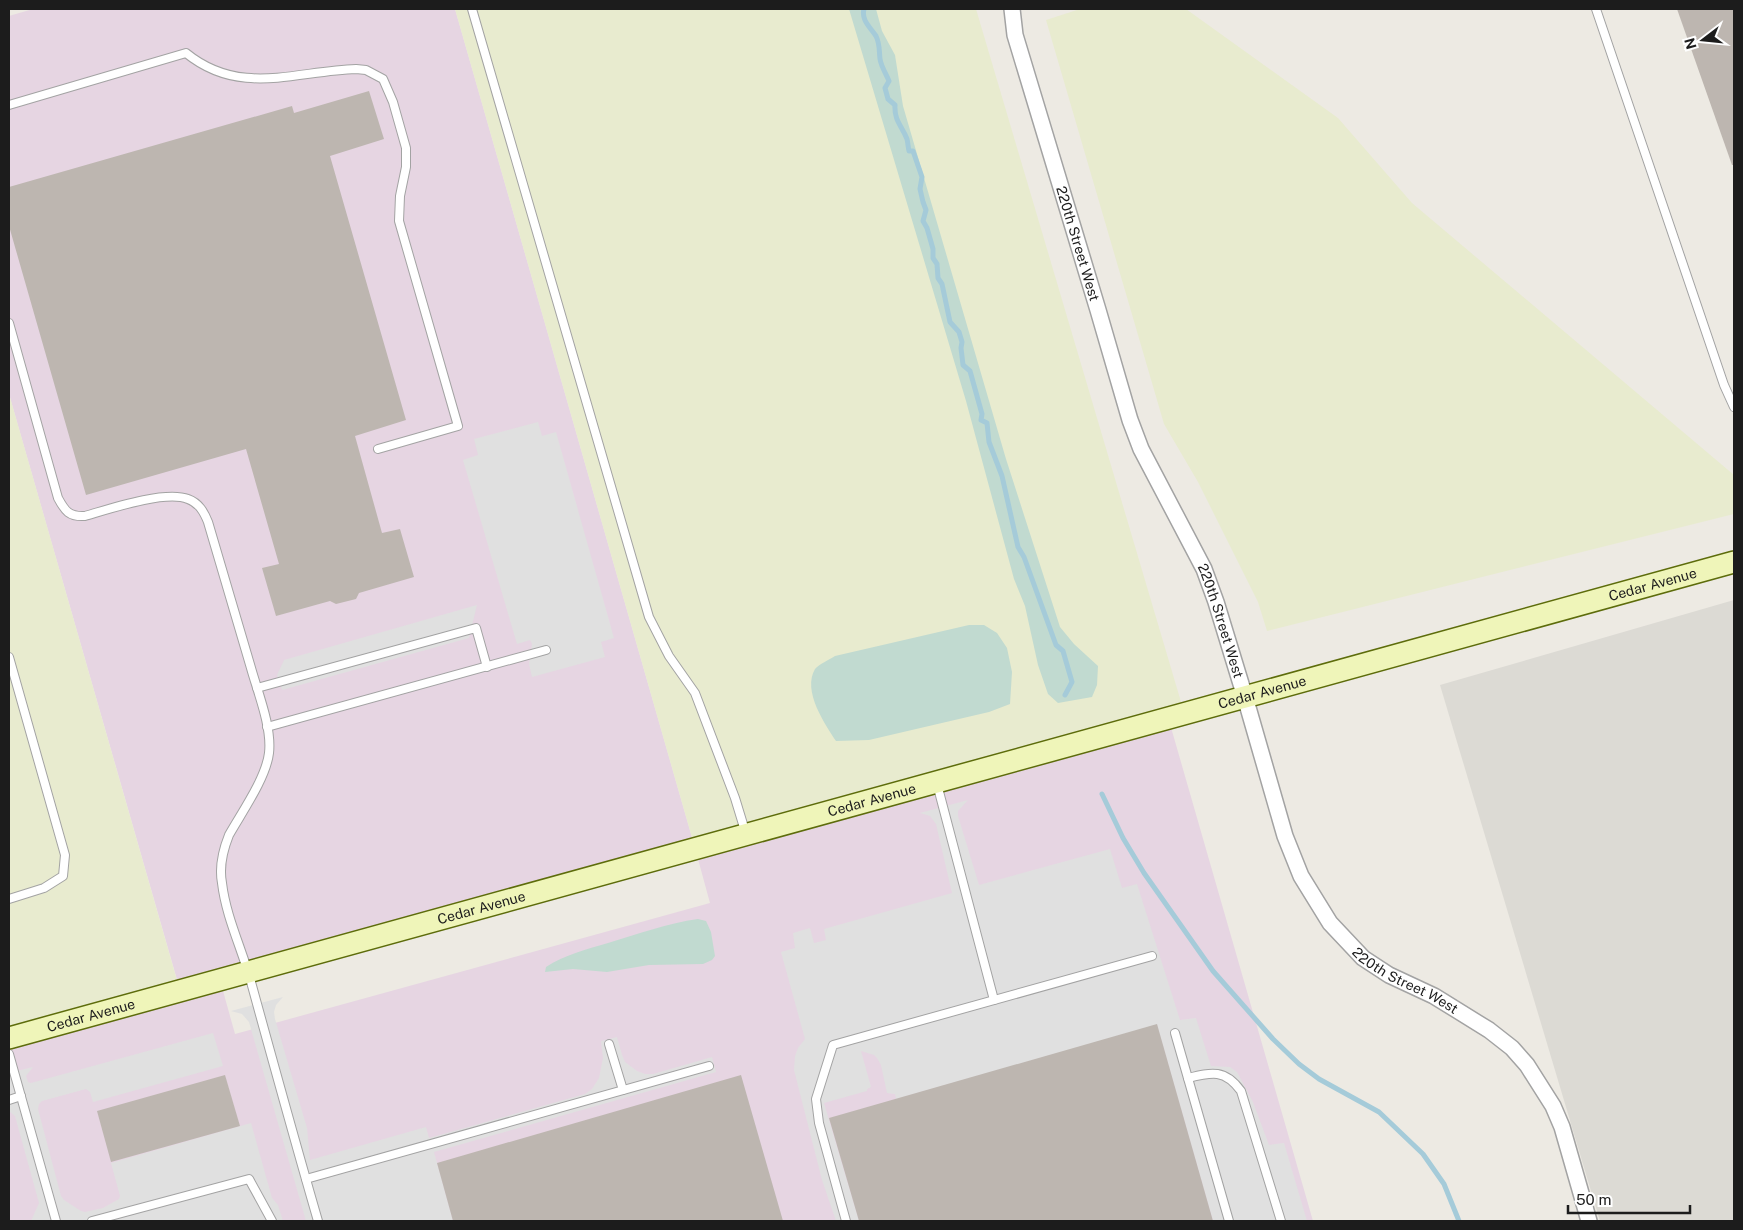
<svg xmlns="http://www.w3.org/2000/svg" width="1743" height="1230" viewBox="0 0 1743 1230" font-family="'Public Sans',sans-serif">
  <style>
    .industrial { fill: #e6d5e2; fill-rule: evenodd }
    .airport { fill: #dcdad4 }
    .farmland { fill: #e8ebcf }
    .wetland { fill: #c1dad0 }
    .parking { fill: #e0e0e0 }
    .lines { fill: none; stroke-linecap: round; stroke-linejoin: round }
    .stream { stroke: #a5cbd9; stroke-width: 5 }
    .building { fill: #bdb6b0 }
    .lane-casing { stroke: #a3a3a3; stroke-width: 10 }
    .street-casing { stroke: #a3a3a3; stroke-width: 18 }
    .secondary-casing { stroke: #5d6c0b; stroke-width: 24 }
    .lane { stroke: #fff; stroke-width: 8 }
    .street { stroke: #fff; stroke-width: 15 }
    .secondary { stroke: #eff5b9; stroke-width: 21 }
    .labels { text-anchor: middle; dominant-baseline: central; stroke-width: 4; stroke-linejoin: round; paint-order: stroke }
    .street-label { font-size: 14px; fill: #1c1c1c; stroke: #fff }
  </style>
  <rect width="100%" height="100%" fill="#edeae3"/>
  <path class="industrial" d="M33,9H455L695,848L1168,717L1313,1221H9V1038L180,990L9,394V16ZM695,848L710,903L235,1034L220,980Z"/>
  <path class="airport" d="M1734,600V1221H1600L1440,685Z"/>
  <g class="farmland">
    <path d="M455,9H976L1184,712L695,848Z"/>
    <path d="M1080,9H1186L1338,118L1412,203L1734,475V514L1267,631L1258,602L1198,482L1164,424L1046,20Z"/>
    <path d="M9,394L180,991L9,1038Z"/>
  </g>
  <g class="wetland">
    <path d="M849,9H876L882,31L895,55L903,106L1006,459L1060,627L1074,644L1098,666L1097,685L1092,697L1058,703L1048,694L1038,665L1025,606L1014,579L966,401Z"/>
    <path d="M969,625H984L997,633L1007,648L1012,672L1010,704L989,712L869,740L836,741C825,724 802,691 815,669C819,664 829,660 835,656Z"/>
    <path d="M698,919L706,921L711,932L715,956L712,960L703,964L649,965L607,972L573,969L545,972L546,967C564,955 588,949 608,943C638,934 668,923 698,919Z"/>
  </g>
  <g class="parking">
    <path d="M538,422L542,436L556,432L614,638L601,642L605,657L532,677L529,664L532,644L530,640L517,644L463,460L478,455L474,439Z"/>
    <path d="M477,605L469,638L282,690L277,675L284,660Z"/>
    <path d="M968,800L958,811V816L979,885L1110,849L1122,888L1137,884L1180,1020L1196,1018L1211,1066L1230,1067L1237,1072L1253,1102L1269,1145L1284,1143L1307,1221H1213L1157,1025L896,1099L895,1094L887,1093L881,1065L877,1058L874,1055L861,1051L871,1087L867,1089V1091L824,1103L859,1221H836L822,1180L794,1070L795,1056L798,1048L805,1039L781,952L795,948L793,933L810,928L814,943L826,940L824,929L952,893L936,824L930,816L920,813Z"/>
    <path d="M283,997L276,1005L274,1012L275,1019L307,1128L310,1160L426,1127L429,1138L585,1094L592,1089L599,1078L603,1058L601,1041L617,1037L622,1055L625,1062L637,1071L645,1074H653L712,1057L716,1072L434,1152L453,1221H306L249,1022L242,1014L231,1011Z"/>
    <path d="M213,1033L223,1066L93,1102L90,1092L86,1089L42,1101L39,1104L38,1109L61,1196L64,1200L81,1211L85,1212L103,1208L119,1199L120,1196L111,1163L251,1123L272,1198L278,1205L283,1221H31L39,1203L15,1116L9,1111V1073L33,1067L26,1076L28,1082L31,1083Z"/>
  </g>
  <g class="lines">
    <g class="stream">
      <path d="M864,9C861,20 870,27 876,36C880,44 879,51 880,59C881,66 886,74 889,81L885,88L888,99L895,105C894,121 902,126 907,139C908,143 908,147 909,151H913L922,177L920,189L923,202L926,210L923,221L927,228L933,249V258L937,264L938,278L942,284L950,322L959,332L962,342L961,348L963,365L970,371L982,414L981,420L987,423L989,442L1002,476L1018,547L1024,557L1056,645L1063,651L1072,682L1065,695"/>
      <path d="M1102,794L1123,838L1144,873L1213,971L1273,1039L1299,1064L1319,1079L1379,1112L1423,1154L1444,1184L1459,1221"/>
    </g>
  </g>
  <g class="building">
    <path d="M1677,9H1734V165H1732Z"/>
    <path d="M369,91L384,139L330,156L406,420L355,436L382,533L400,529L414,577L359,593L356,599L336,604L330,601L276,616L262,568L279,564L246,449L86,495L9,226V187L292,106L294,113Z"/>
    <path d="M1157,1024L1213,1221H859L829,1118Z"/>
    <path d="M225,1075L240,1126L111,1162L97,1111Z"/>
    <path d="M741,1075L783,1221H453L437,1163Z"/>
  </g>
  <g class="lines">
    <g class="lane-casing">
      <g id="lane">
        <path d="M472,9L649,617L669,656L695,693L735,798L746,834"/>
        <path d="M1596,9L1724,385L1734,407"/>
        <path d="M9,105L186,53C240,97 295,71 356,69L366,70L383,79L393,102L406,148V167L400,196L399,221L458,426L378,449"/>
        <path d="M9,323L58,498C65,511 69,517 85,516C109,509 165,490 188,499C199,503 204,512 208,522C222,571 237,619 251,668C258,693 272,727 269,753C266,778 242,812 229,835C223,850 219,867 222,883C226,917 242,949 251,982C273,1062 295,1142 318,1221"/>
        <path d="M9,657L65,855L63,876L44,888L9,899"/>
        <path d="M257,688L476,628L487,667"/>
        <path d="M267,727L546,650"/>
        <path d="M937,784L994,1000"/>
        <path d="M1175,1033L1229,1221"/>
        <path d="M609,1044L623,1090"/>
        <path d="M9,1054L56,1221"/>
        <path d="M1188,1078C1212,1072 1225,1069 1241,1091L1281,1221"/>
        <path d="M9,1100L21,1096"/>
        <path d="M306,1179L709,1066"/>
        <path d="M92,1221L249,1179L272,1221"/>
        <path d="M846,1221L819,1123L816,1099L833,1045L1152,956"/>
      </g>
    </g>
    <g class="street-casing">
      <g id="street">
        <path id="s1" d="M1012,9L1015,35L1098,310L1130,420L1141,449L1204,569L1216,602L1245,697L1285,836L1301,876L1330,923L1363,958L1389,975L1434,996L1489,1030L1512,1048L1527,1065L1553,1106L1562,1127L1589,1221"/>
      </g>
    </g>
    <g class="secondary-casing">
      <g id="secondary">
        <path id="s2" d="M9,1038L1734,562"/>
      </g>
    </g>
    <use href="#lane" class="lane"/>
    <use href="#street" class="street"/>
    <use href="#secondary" class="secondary"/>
  </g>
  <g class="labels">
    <g class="street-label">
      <text stroke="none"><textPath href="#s1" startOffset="244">220th Street West</textPath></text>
      <text stroke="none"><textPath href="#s2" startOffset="1705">Cedar Avenue</textPath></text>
      <text stroke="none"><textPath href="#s1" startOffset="649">220th Street West</textPath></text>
      <text stroke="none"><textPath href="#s2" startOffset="1300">Cedar Avenue</textPath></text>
      <text stroke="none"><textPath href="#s2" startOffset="895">Cedar Avenue</textPath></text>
      <text stroke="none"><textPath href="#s2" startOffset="490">Cedar Avenue</textPath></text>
      <text stroke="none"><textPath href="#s1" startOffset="1068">220th Street West</textPath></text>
      <text stroke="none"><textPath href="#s2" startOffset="85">Cedar Avenue</textPath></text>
    </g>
  </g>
  <rect width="1743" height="1230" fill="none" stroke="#1c1c1c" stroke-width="20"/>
  <g transform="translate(1703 40) rotate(254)" stroke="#ffffff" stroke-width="4" paint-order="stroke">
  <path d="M0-4L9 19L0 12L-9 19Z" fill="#1c1c1c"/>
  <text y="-8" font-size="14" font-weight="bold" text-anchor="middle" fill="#1c1c1c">N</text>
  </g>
  <path d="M1568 1205v8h122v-8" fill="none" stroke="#1c1c1c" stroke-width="2.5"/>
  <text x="1576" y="1205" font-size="15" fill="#1c1c1c" stroke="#ffffff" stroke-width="4" paint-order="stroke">50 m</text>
</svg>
